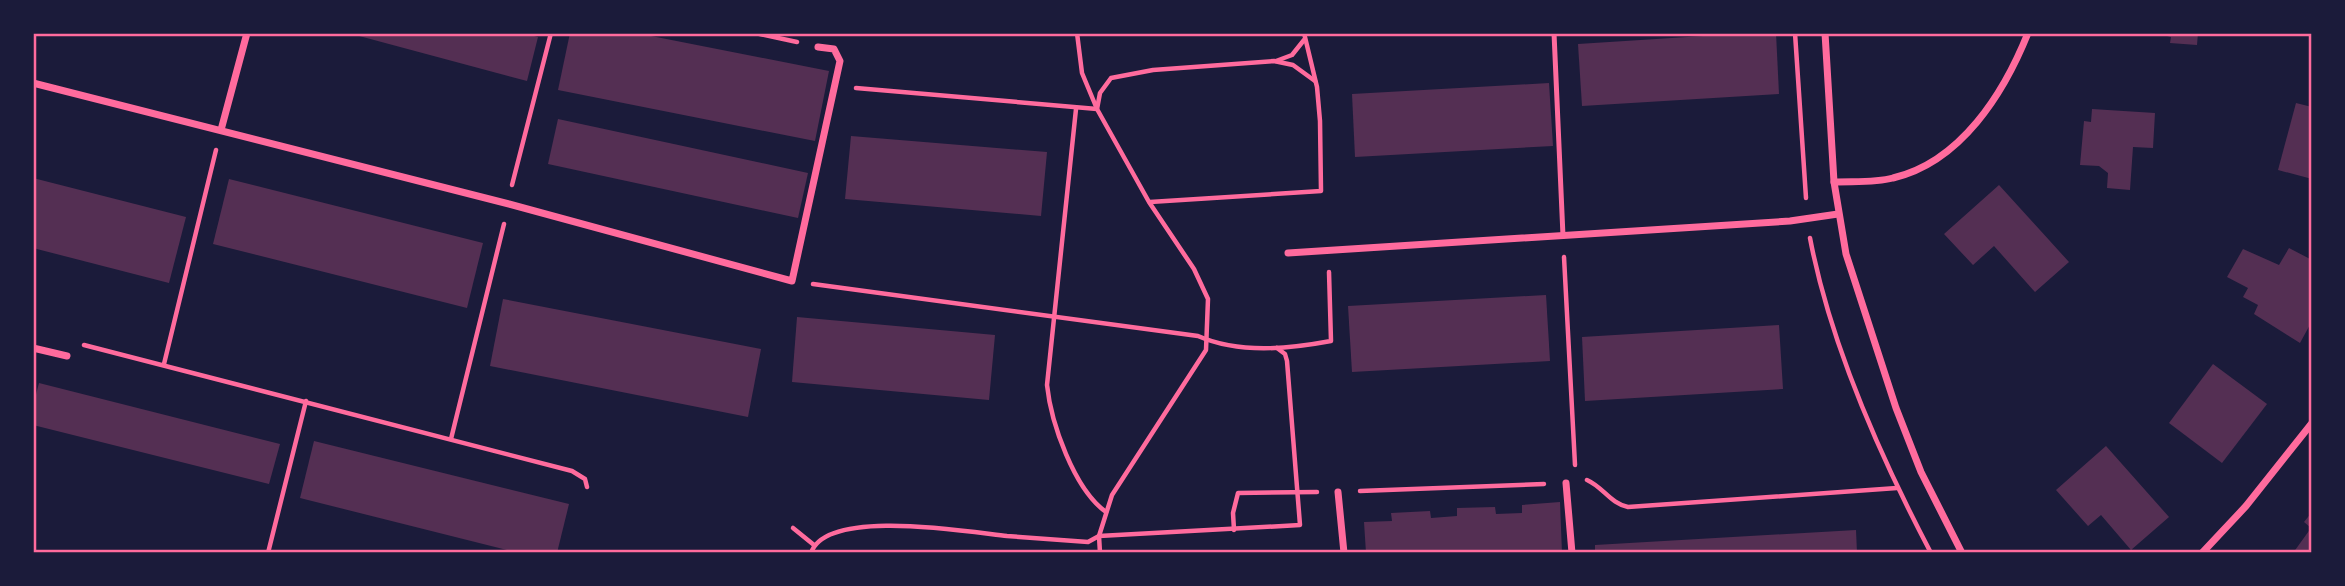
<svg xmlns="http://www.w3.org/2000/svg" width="2345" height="586" viewBox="0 0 2345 586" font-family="'Crimson Pro',serif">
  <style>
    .building { fill: #542f53 }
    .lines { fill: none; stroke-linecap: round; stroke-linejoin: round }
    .path { stroke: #ff6b9d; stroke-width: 4.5 }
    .service { stroke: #ff6b9d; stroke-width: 5 }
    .minor { stroke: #ff6b9d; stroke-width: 7 }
    .neatline { fill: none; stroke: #ff6b9d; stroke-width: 2.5 }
  </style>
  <rect width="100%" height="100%" fill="#1b1b3a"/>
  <g class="building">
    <path d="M348,33H523L538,37L527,81Z"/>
    <path d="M570,33H636L829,71L815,141L558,90Z"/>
    <path d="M1750,33H1776L1779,94L1582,106L1578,44Z"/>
    <path d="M2155,33H2198L2197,45L2170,43L2171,37Z"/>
    <path d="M1549,83L1553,146L1355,157L1352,94Z"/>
    <path d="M2296,103L2312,107V179L2278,170Z"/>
    <path d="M2092,109L2155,113L2153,148L2133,147L2130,190L2107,188L2108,173L2099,166L2080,165L2084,121L2091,122Z"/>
    <path d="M558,119L808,173L798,218L548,164Z"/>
    <path d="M851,136L1047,152L1041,216L845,199Z"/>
    <path d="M33,178L186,217L169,283L33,248Z"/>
    <path d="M229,179L483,243L467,308L213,244Z"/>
    <path d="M1999,185L2069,262L2035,292L1994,246L1973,265L1944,234Z"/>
    <path d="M2289,248L2312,260V321L2300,343L2254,314L2258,305L2243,297L2248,288L2227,277L2243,249L2279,265Z"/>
    <path d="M1546,295L1550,361L1352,372L1348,306Z"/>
    <path d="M503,299L761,349L748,417L490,366Z"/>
    <path d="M797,317L995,335L989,400L792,382Z"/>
    <path d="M1779,325L1783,389L1585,401L1582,337Z"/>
    <path d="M2213,364L2267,404L2222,463L2169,423Z"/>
    <path d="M39,383L280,444L269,484L33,425V406Z"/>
    <path d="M314,441L569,504L557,553H519L300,498Z"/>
    <path d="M2106,446L2169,517L2131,550L2101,515L2088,526L2056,490Z"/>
    <path d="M1560,502L1562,553H1366L1364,522L1392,521L1391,513L1430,511L1431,518L1457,516V508L1495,507L1496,514L1522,513V505Z"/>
    <path d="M2312,512V553H2293L2311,528L2304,522Z"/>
    <path d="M1856,530L1857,553H1595V545Z"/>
  </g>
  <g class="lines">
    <g class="path">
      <path d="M755,33L797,42"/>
      <path d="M1077,33L1082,73L1097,109L1149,202L1194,269L1208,299L1206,350L1112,495L1099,536L1100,553"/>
      <path d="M1795,33L1806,198"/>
      <path d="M1276,61L1292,55L1304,40"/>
      <path d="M856,88L1097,109L1100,93L1111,78L1153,70L1274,61L1293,65L1315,81"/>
      <path d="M1076,109L1047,385C1051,423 1074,489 1106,512"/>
      <path d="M512,185L551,33"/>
      <path d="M1150,202L1321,191L1320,121L1317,87L1304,33"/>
      <path d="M1810,238C1830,343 1881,458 1931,553"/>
      <path d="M1564,257L1575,465"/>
      <path d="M813,284L1198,336C1239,354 1288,349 1331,341L1329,272"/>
      <path d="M84,345L572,471L585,479L587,487"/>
      <path d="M164,364L216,150"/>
      <path d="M451,439L504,224"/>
      <path d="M1587,480C1603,487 1611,504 1628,507L1897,488"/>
      <path d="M1360,491L1544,484"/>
      <path d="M793,528L814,545"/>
      <path d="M1234,530L1233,513L1238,493L1317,492"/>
      <path d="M268,553L306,401"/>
      <path d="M811,553C826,507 970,532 1007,536C1034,538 1061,540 1088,542L1099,536L1300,525L1287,361L1285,354L1277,348"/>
    </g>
    <path class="service" d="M1554,33L1563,236"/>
    <g class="minor">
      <path d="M1825,33L1834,182L1846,254L1896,408L1921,472L1962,553"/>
      <path d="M33,83L509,204L792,281L840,61L834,49L818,47"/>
      <path d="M221,130L247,33"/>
      <path d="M1834,182C1853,181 1875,183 1893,178C1961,162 2004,93 2028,33"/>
      <path d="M1288,253L1790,221L1838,214"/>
      <path d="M33,348L67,356"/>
      <path d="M1566,483L1572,553"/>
      <path d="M1338,492L1344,553"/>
      <path d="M2202,553L2246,506L2312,423"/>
    </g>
  </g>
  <rect width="2345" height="586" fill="none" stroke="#1b1b3a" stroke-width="70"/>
  <rect x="35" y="35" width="2275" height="516" class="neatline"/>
</svg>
